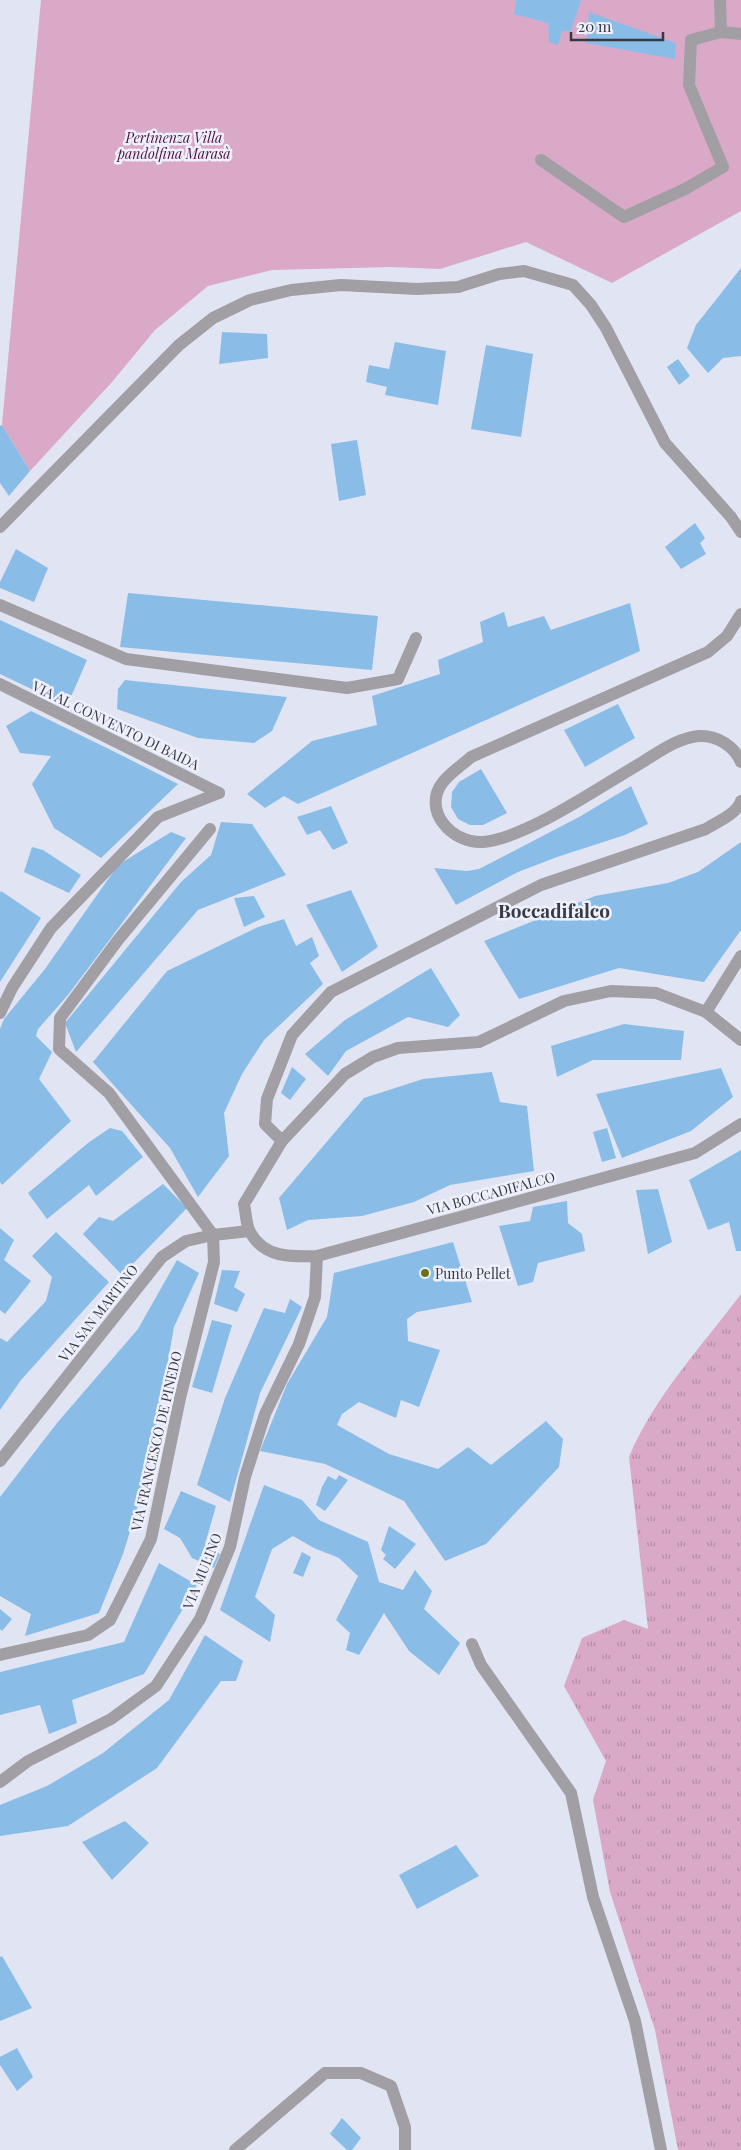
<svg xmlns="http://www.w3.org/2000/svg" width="741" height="2150" viewBox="0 0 741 2150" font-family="'Playfair Display',serif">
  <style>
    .grass { fill: url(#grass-tufts) }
    .park { fill: #daa9c8 }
    .building { fill: #89bde7 }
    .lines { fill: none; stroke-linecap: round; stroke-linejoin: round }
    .service { stroke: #a19ea4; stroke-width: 12 }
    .minor { stroke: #a19ea4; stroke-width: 12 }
    .tertiary { stroke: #a19ea4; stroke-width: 12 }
    .poi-dot { fill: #6a7118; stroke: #eef1fd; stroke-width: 2 }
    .labels { text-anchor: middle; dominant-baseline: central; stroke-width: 5; stroke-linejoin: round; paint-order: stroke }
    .park-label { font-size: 14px; font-style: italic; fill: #521040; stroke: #eef1fd }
    .street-label { font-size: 14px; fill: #38393f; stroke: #eef1fd }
    .poi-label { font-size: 14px; fill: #38393f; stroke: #eef1fd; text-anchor: start }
    .district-label { font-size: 19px; font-weight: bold; fill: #383a46; stroke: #eef1fd }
  </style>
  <defs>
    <pattern id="grass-tufts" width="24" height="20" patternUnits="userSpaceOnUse" patternTransform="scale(1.25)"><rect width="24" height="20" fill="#daa9c8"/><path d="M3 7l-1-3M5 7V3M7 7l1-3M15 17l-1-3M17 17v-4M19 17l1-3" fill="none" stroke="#b28ba4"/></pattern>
  </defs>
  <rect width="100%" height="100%" fill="#e0e4f3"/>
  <path class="grass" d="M741,1294V2150H678L655,2030L610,1892L593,1800L606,1761L564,1686L582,1638L624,1620L648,1629L629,1457C654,1397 702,1346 741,1294Z"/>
  <path class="park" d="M41,0H741V211L612,283L526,242L440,269L392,267L272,270L208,286L155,330L112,382L30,471L2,425Z"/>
  <g class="building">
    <path d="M516,0H581L571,31H562L558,45L549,42L548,23L514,14Z"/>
    <path d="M589,12L676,43L675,59L586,43Z"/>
    <path d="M741,268V356L723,358L708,373L687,348L696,325Z"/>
    <path d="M222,332L267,334L268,358L219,364Z"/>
    <path d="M395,342L446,351L438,405L385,395L387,387L366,382L369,365L389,369Z"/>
    <path d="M486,345L533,354L521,437L471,429Z"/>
    <path d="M678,359L690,376L679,385L667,367Z"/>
    <path d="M2,425L30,471L9,496L0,483V426Z"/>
    <path d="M357,440L366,495L339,501L331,444Z"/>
    <path d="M695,523L705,538L700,543L706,554L681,569L665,547Z"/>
    <path d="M16,549L48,568L34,602L0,588V582Z"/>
    <path d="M128,593L378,616L372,670L120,647Z"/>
    <path d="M630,603L640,651L298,804L284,796L265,808L247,794L312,741L377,725L372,696L440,674L438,660L483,642L480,622L504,612L508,627L544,616L551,630Z"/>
    <path d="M0,620L87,660L67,706L0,674Z"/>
    <path d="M125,680L287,697L272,731L254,743L198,738L117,709L118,689Z"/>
    <path d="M618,704L635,738L585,767L564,730Z"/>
    <path d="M31,711L117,753L178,784L101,858L54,828L32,784L51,756L20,753L6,726Z"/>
    <path d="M481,769L507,813L483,825H470L458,819L451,807L452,792L459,782Z"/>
    <path d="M631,786L648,824L625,835L557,857L518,872L456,905L434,868L467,871L479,869L579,817Z"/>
    <path d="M331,806L348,843L333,850L320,830L307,835L297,817Z"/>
    <path d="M221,822L252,824L286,875L198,910L76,1052L65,1023L181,882L211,855Z"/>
    <path d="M171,832L186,838L68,995L38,1029L36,1036L52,1052L39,1079L71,1121L2,1185L0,1182V1029L4,1019L45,969L118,865Z"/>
    <path d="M741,842V930L704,982L619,968L519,999L484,941L595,896L668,883L698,872Z"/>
    <path d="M32,847L43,850L81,875L69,893L24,872Z"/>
    <path d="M351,890L378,947L342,972L306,905Z"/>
    <path d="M1,891L41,918L0,982V893Z"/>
    <path d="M254,896L265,917L244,927L234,898Z"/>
    <path d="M284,919L296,946L312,937L319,956L310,963L323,984L264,1040L242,1074L224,1113L229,1156L198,1197L170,1148L93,1062L167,971L258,927Z"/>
    <path d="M431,968L460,1015L448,1027L408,1017L346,1051L328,1076L305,1054L345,1020Z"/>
    <path d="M624,1024L684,1031L681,1060H593L557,1077L551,1046Z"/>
    <path d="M292,1067L306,1079L290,1100L281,1093Z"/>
    <path d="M721,1068L733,1097L691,1131L622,1158L596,1094Z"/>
    <path d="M492,1072L500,1102L527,1106L534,1171L450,1185L414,1202L362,1216L308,1220L287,1230L279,1198L364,1098L423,1079Z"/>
    <path d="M110,1128L122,1131L143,1157L96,1196L89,1185L47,1219L28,1193L88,1143Z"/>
    <path d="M607,1128L616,1158L602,1162L593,1132Z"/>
    <path d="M741,1150V1251H736L729,1222L708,1230L689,1180Z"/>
    <path d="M163,1184L187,1208L122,1275L83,1234L99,1217L113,1221Z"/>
    <path d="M658,1189L672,1242L648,1254L636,1190Z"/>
    <path d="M567,1201L568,1223L582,1234L585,1251L538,1263L533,1282L518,1286L499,1226L530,1221L533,1207Z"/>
    <path d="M0,1228L14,1240L4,1260L31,1281L5,1314L0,1310Z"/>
    <path d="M56,1232L109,1282L21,1380L0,1410V1338L7,1342L46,1301L52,1277L32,1256Z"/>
    <path d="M453,1242L472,1302L417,1312L407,1319L408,1341L440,1350L419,1407L401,1400L396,1418L359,1402L342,1414L337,1425L389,1454L438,1469L468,1447L491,1465L546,1421L563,1439L559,1467L486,1544L445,1561L404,1501L325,1464L260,1451L287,1384L327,1317L334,1273Z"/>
    <path d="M177,1260L199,1273L174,1327L150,1461L140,1499L123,1554L99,1613L25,1636L31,1614L0,1596V1497L57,1423L138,1329Z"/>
    <path d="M222,1270L240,1271L234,1287L245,1294L237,1312L214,1304Z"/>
    <path d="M290,1299L302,1307L260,1393L230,1502L197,1485L225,1398L264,1308L285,1313Z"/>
    <path d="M212,1320L232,1325L212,1393L192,1387Z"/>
    <path d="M339,1475L348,1480L325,1511L316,1505L322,1487L328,1476L336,1480Z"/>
    <path d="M264,1485L302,1500L319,1520L368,1542L379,1582L403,1590L415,1570L432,1591L424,1609L460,1643L439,1675L409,1651L384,1613L359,1655L346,1650L350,1633L336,1620L358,1576L339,1558L314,1548L293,1536L272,1549L255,1597L275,1615L270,1642L220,1610Z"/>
    <path d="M181,1491L216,1506L205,1544L220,1554L214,1568L192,1558L180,1538L164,1529Z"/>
    <path d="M389,1526L416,1544L395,1569L383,1559L386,1555L381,1550Z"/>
    <path d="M302,1552L311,1557L303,1577L293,1573Z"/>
    <path d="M159,1563L197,1585L144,1674L72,1700L77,1723L49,1734L40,1705L0,1715V1672L124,1642Z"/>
    <path d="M0,1609L12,1619L2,1631L0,1629Z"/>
    <path d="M205,1635L243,1661L236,1681H221L157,1768L68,1826L0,1836V1805L47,1786L103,1753L169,1700Z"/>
    <path d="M125,1821L149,1843L112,1880L82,1842Z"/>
    <path d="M456,1845L479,1876L417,1909L399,1875Z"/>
    <path d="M2,1956L32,2008L0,2021V1957Z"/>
    <path d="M17,2048L33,2077L17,2091L0,2065V2057Z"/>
    <path d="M342,2118L361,2138L352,2150H347L330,2134Z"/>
  </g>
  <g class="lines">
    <g class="service">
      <path d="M720,0L721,32"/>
      <path d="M541,160L624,217L685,189L723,167L689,85L691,40L721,32L741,34"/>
    </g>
    <g class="minor">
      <path d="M0,605L126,659L347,688L398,679L416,638"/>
      <path d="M0,684L219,793"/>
      <path d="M706,1012L741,956"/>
      <path d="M0,1013L12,988L51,928L158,817L219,793"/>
      <path d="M472,1644L481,1665L571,1793L593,1897L635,2021L661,2150"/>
      <path d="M0,1655L88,1635L110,1620L151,1539L180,1398L214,1262L213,1235L109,1093L59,1049L60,1018L118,940L210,829"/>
      <path d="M0,1782L28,1761L111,1719L156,1686L200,1619L230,1547L245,1477L265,1414L299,1344L315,1297L317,1256"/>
      <path d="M235,2150L325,2073H361L391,2086L405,2127V2150"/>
    </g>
    <g class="tertiary">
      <path d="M0,527L179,345L213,318L250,300L291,290L341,285L417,289L458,287L499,274L524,271L573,285L591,305L606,328L665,443L731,517L741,532"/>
      <path d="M741,614L727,636L708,652L471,757C462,765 450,773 443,782C421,810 452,844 483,842C527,838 601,786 641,763C659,752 677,738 699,736C717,735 734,746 741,762"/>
      <path d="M741,1040L706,1012L656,993L611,991L564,1001L479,1042L398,1048L373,1057L345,1074L282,1141L244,1204C246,1213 246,1225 250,1232C264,1258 291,1257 317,1256L695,1153L741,1124"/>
      <path d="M282,1141L265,1124L267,1099L292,1035L331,992L541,885L706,829C717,822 737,814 741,801"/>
      <path d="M0,1461L162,1257L186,1241L213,1235L249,1231"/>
    </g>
  </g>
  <circle class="poi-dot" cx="425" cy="1273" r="5"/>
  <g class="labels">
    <g class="park-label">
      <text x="174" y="137">Pertinenza Villa<tspan x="174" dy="16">pandolfina Marasà</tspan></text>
    </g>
    <g class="street-label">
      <text transform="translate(116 725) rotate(26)">VIA AL CONVENTO DI BAIDA</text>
      <text transform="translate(491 1193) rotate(-15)">VIA BOCCADIFALCO</text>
      <text transform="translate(98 1313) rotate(-52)">VIA SAN MARTINO</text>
      <text transform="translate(156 1441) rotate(-77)">VIA FRANCESCO DE PINEDO</text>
      <text transform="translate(202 1571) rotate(-68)">VIA MULINO</text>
    </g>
    <g class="poi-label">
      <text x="435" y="1273">Punto Pellet</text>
    </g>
    <g class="district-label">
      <text x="554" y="910">Boccadifalco</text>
    </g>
  </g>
  <path d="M571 32v8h92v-8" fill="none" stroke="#38393f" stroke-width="2.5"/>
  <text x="578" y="32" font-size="15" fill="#38393f" stroke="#eef1fd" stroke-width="4" paint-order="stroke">20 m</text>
</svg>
